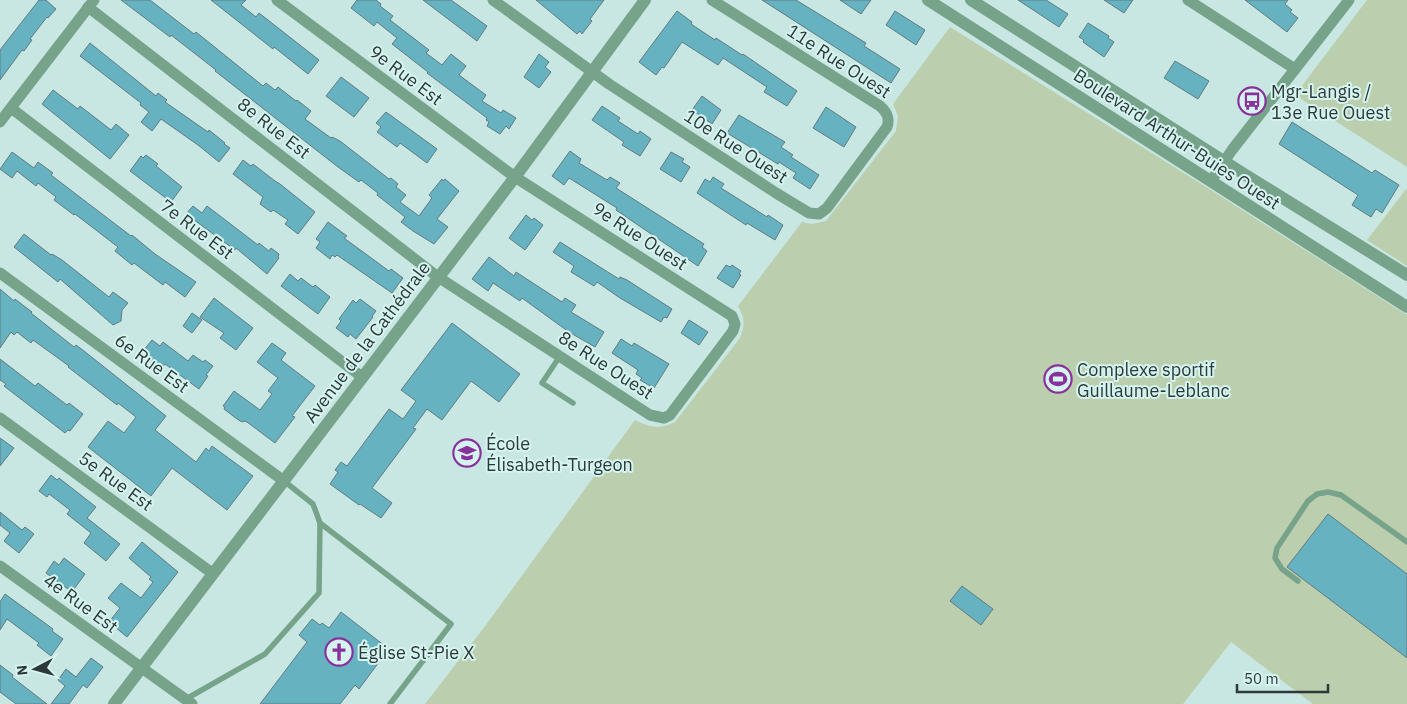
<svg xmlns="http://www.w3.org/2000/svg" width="1407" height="704" viewBox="0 0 1407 704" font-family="'IBM Plex Sans',sans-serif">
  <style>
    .green { fill: #bbcead }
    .building { fill: #67b2c1; stroke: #607c82 }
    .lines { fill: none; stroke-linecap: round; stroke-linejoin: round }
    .service { stroke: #76a389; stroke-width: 5.5 }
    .minor { stroke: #76a389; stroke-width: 11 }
    .tertiary { stroke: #76a389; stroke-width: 12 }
    .labels { text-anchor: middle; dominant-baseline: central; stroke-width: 4; stroke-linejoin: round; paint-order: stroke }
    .street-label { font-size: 18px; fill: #2d3938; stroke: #d5f4f0 }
    .poi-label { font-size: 18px; fill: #2d3938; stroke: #d5f4f0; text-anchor: start }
  </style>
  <rect width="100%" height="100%" fill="#c8e7e3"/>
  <g class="green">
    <path d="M1367,0H1407V167L1295,95Z"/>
    <path d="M950,27L1211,190L1407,315V704H1313L1231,642L1183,704H425L486,625L635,420C649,427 660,430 675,422L740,338C745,326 745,318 738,306L802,222L812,224L826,221L896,131L898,116L893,104Z"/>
    <path d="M1407,188V266L1367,240Z"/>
  </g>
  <g class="building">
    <path d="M39,0H46L56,9L48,18L47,17L30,39L32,40L24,51L22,50L0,80V50Z"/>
    <path d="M121,0H150L194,34L196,32L263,86L266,83L275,90L278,87L296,101L297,100L311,111L305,119L331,138L332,137L340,141L389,179L391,178L398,184L396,187L406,195L400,202L419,216L432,198L429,195L442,179L443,181L445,179L459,191L437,219L448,227L434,244L413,231L401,222L405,217L377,195L378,193L361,180L359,182L338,167L215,71L216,70L171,35L170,37Z"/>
    <path d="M211,0H246L241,5L256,17L259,13L319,60L308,74L274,47L273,49Z"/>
    <path d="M357,0H376L381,4L380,6L393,16L390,20L429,50L426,53L442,65L451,54L466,66L459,75L486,95L482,101L501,113L503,110L516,118L509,129L506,126L500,134L487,126L489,122L486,120L487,118L427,73L428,72L392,44L397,38L377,22L374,26L351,8Z"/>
    <path d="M423,0H451L487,26L477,41Z"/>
    <path d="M536,0H604L590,19L592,21L582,34L580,31L577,34Z"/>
    <path d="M762,0H796L866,43L864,46L900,69L891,83Z"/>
    <path d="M840,0H871L861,14Z"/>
    <path d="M1018,0H1046L1068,14L1059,27Z"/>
    <path d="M1104,0H1133L1124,13Z"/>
    <path d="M1245,0H1288L1285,4L1292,10L1290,12L1298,18L1287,32Z"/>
    <path d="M677,11L692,22L691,24L715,40L716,38L742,55L743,54L797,91L787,106L764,92L767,87L723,58L718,65L682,42L664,68L662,67L656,75L639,62Z"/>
    <path d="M895,11L925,30L916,45L886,25Z"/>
    <path d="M1088,23L1109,36L1108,38L1114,42L1104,57L1083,42L1084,40L1079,37Z"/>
    <path d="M90,43L156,96L158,93L167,100L165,102L208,132L209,130L225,143L224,144L230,148L219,162L198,145L161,119L152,131L141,122L149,112L140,105L141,103L80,56Z"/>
    <path d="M539,54L549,62L545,67L551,72L539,88L524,77Z"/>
    <path d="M1175,61L1209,81L1198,99L1164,78Z"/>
    <path d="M341,77L369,98L354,117L326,96Z"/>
    <path d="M53,90L78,109L80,106L111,130L116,124L129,135L110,159L42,104Z"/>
    <path d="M702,96L721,110L712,124L692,110Z"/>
    <path d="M602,106L620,118L618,121L638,134L640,131L651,139L640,156L622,145L624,142L592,120Z"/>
    <path d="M826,107L856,127L844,147L813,128Z"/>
    <path d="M386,112L437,149L427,163L400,143L397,147L377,132L381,127L376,123Z"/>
    <path d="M739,115L785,142L781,147L793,155L791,157L819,175L810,189L793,178L796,173L779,162L778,164L727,133Z"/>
    <path d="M1292,122L1372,173L1375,170L1399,185L1382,213L1376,209L1371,217L1352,205L1358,195L1279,144Z"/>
    <path d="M570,151L581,159L579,163L607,180L610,177L620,183L616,188L704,244L702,247L707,251L698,266L616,210L617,208L569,178L564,185L552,176Z"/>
    <path d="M12,152L34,168L38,162L53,173L51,175L85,201L131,236L132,235L155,254L196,282L185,297L165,282L163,285L134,263L132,265L115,251L118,247L75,214L74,215L54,200L56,197L38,183L36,186L17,171L12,178L0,169Z"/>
    <path d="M671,152L684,159L682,162L690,167L681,182L660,169Z"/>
    <path d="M146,155L158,164L156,166L182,187L171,202L130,171L141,156L143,158Z"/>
    <path d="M243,160L251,166L253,164L275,181L280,184L315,212L298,234L285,224L288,220L273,210L271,212L260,204L263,197L233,174Z"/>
    <path d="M713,177L724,184L721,188L767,217L768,215L783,225L775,240L747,223L746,225L697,193L705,179L710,182Z"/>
    <path d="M193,206L202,213L207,206L258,245L259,243L269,251L271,248L279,254L278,257L279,258L267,274L236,248L235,250L186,214Z"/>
    <path d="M526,215L532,220L534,218L543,225L525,250L509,238Z"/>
    <path d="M328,222L347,236L344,238L389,271L391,269L403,278L392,293L337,255L335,257L332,255L330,259L316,248L320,242L316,239Z"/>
    <path d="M24,234L51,255L52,254L62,260L109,297L113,292L128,303L122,310L121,321L113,325L60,279L58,282L14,247Z"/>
    <path d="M560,242L619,279L620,277L627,280L672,309L667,318L664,317L661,322L620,298L597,282L594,286L571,272L574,266L553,252Z"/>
    <path d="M489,257L514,276L516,272L562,302L565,298L576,305L571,312L604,332L595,347L569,332L522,298L520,301L493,283L488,291L472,279Z"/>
    <path d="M726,265L730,267L732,265L741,271L739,274L741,275L733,288L717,278Z"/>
    <path d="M290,274L298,281L301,278L313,287L315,285L330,297L318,314L281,286Z"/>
    <path d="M0,289L14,301L15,299L32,312L31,313L74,347L76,345L84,351L166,416L155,430L196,462L206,448L209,451L212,446L253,476L227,510L172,468L151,496L88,447L108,421L124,433L136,417L118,403L117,405L68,367L69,366L33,340L31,343L17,332L14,335L11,332L0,348Z"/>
    <path d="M214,298L253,328L236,350L220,338L224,333L200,317Z"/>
    <path d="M360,299L376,311L372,316L373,317L356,339L350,334L348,337L336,328L341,321L339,319L353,300L356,303Z"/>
    <path d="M192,313L202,320L192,333L183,326Z"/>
    <path d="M689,320L708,332L699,345L681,333Z"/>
    <path d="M452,323L520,374L499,402L471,381L442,420L427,409L413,428L416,429L372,488L392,503L381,518L360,504L359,505L330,484L338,472L335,470L341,462L347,466L389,409L403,419L416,401L401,390Z"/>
    <path d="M621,339L632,346L634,343L669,364L654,388L640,380L642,378L636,374L638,370L612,353Z"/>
    <path d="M152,340L160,346L163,342L188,361L193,355L203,362L205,360L213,366L206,375L208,376L199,389L165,364L160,370L148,361L151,357L143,351Z"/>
    <path d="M272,343L286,353L281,360L315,386L292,416L295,417L275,443L247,422L244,421L242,422L237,419L224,409L225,407L223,406L234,391L260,410L272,394L268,391L278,378L257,362Z"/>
    <path d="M0,359L35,386L38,383L67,405L69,403L83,414L70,431L68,430L65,433L4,386L6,384L0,380Z"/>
    <path d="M0,438L14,448L0,466Z"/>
    <path d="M51,475L57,480L59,478L96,507L87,518L120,544L106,561L84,543L91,533L67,514L70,510L49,494L47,497L39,491Z"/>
    <path d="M0,512L22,530L25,527L34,534L19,553L4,541L10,533L0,525Z"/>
    <path d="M1328,514L1407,574V658L1287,567Z"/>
    <path d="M142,542L178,572L127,637L109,622L120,608L108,598L121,583L141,598L153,582L149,579L151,577L129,558Z"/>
    <path d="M64,558L85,574L72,592L46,573L54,561L59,565Z"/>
    <path d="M962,586L993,609L981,625L950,601Z"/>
    <path d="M5,594L53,629L52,631L63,639L51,656L37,645L39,643L7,619L0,630V602Z"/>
    <path d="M341,612L385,646L375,659L379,662L359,689L355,685L340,704H260L307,642L299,635L312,619L320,625L322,623L329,628Z"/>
    <path d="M91,658L103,667L87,688L83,685L69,704H51L65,686L58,680L66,669L76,677Z"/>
    <path d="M0,665L13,675L12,677L47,704H16L0,692Z"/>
  </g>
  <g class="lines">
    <g class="service">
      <path d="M560,356L542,383L573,403"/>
      <path d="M320,523L451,624L390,704"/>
      <path d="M1298,581L1282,569L1275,558L1277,548L1308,501L1317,494L1328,492L1341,495L1407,542"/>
      <path d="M186,699L265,654L319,593L320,523L313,504L284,481"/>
    </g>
    <g class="minor">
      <path d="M493,0L609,84L776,193L809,213L819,214L827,208L887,127C890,118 887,112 880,106L712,0"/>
      <path d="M1188,0L1295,69"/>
      <path d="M88,7L438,277L650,415L664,418L670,415L733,331L735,324L732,316L515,177L277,0"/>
      <path d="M11,108L362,377"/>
      <path d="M0,122L94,0"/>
      <path d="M1211,181L1232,150L1349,0"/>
      <path d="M0,273L284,481"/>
      <path d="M0,418L212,573"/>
      <path d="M0,566L192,704"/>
    </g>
    <g class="tertiary">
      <path d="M928,0L1407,307"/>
      <path d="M971,0L1244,174L1407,275"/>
      <path d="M114,704L515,177L645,0"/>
    </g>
  </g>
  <defs>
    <g id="bus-ring" transform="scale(1.4375)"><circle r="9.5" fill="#d5f4f0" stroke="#89309c" stroke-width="1.5"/><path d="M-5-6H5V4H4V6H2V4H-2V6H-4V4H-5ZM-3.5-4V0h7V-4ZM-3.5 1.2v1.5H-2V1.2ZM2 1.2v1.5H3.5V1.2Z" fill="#89309c"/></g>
    <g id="stadium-ring" transform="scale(1.4375)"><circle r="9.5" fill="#d5f4f0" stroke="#89309c" stroke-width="1.5"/><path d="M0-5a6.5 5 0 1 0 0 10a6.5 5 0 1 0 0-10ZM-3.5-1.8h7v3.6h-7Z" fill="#89309c"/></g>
    <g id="school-ring" transform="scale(1.4375)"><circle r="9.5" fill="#d5f4f0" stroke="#89309c" stroke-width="1.5"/><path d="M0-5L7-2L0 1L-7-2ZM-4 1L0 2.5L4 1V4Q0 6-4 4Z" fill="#89309c"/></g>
    <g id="church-ring" transform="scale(1.4375)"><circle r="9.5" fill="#d5f4f0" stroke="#89309c" stroke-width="1.5"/><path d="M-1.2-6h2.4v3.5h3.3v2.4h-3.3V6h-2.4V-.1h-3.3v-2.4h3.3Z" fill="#89309c"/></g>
  </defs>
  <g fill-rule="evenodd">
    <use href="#bus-ring" x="1252" y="101"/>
    <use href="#stadium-ring" x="1058" y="379"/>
    <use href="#school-ring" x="467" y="453"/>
    <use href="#church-ring" x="339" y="652"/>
  </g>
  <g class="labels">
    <g class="street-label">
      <text transform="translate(839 61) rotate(33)">11e Rue Ouest</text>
      <text transform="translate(406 75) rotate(37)">9e Rue Est</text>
      <text transform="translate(274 128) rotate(38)">8e Rue Est</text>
      <text transform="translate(1177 139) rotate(33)">Boulevard Arthur-Buies Ouest</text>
      <text transform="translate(736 146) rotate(33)">10e Rue Ouest</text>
      <text transform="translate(197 229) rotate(37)">7e Rue Est</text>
      <text transform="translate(640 236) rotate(33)">9e Rue Ouest</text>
      <text transform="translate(367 342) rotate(-53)">Avenue de la Cathédrale</text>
      <text transform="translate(152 363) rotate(36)">6e Rue Est</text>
      <text transform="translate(606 365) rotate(33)">8e Rue Ouest</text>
      <text transform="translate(116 481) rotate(36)">5e Rue Est</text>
      <text transform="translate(81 603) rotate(36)">4e Rue Est</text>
    </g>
    <g class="poi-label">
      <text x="1271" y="91">Mgr-Langis /<tspan x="1271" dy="21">13e Rue Ouest</tspan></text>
      <text x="1077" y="369">Complexe sportif<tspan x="1077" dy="21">Guillaume-Leblanc</tspan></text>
      <text x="486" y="443">École<tspan x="486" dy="21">Élisabeth-Turgeon</tspan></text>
      <text x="358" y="652">Église St-Pie X</text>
    </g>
  </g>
  <g transform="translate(35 669) rotate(264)" stroke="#d5f4f0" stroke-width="4" paint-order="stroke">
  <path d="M0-4L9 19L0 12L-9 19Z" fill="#2d3938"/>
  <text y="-8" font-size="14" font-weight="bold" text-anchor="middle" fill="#2d3938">N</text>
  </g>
  <path d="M1237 684v8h91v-8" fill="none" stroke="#2d3938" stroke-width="2.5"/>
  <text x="1244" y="684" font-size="15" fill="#2d3938" stroke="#d5f4f0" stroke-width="4" paint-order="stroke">50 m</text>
</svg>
